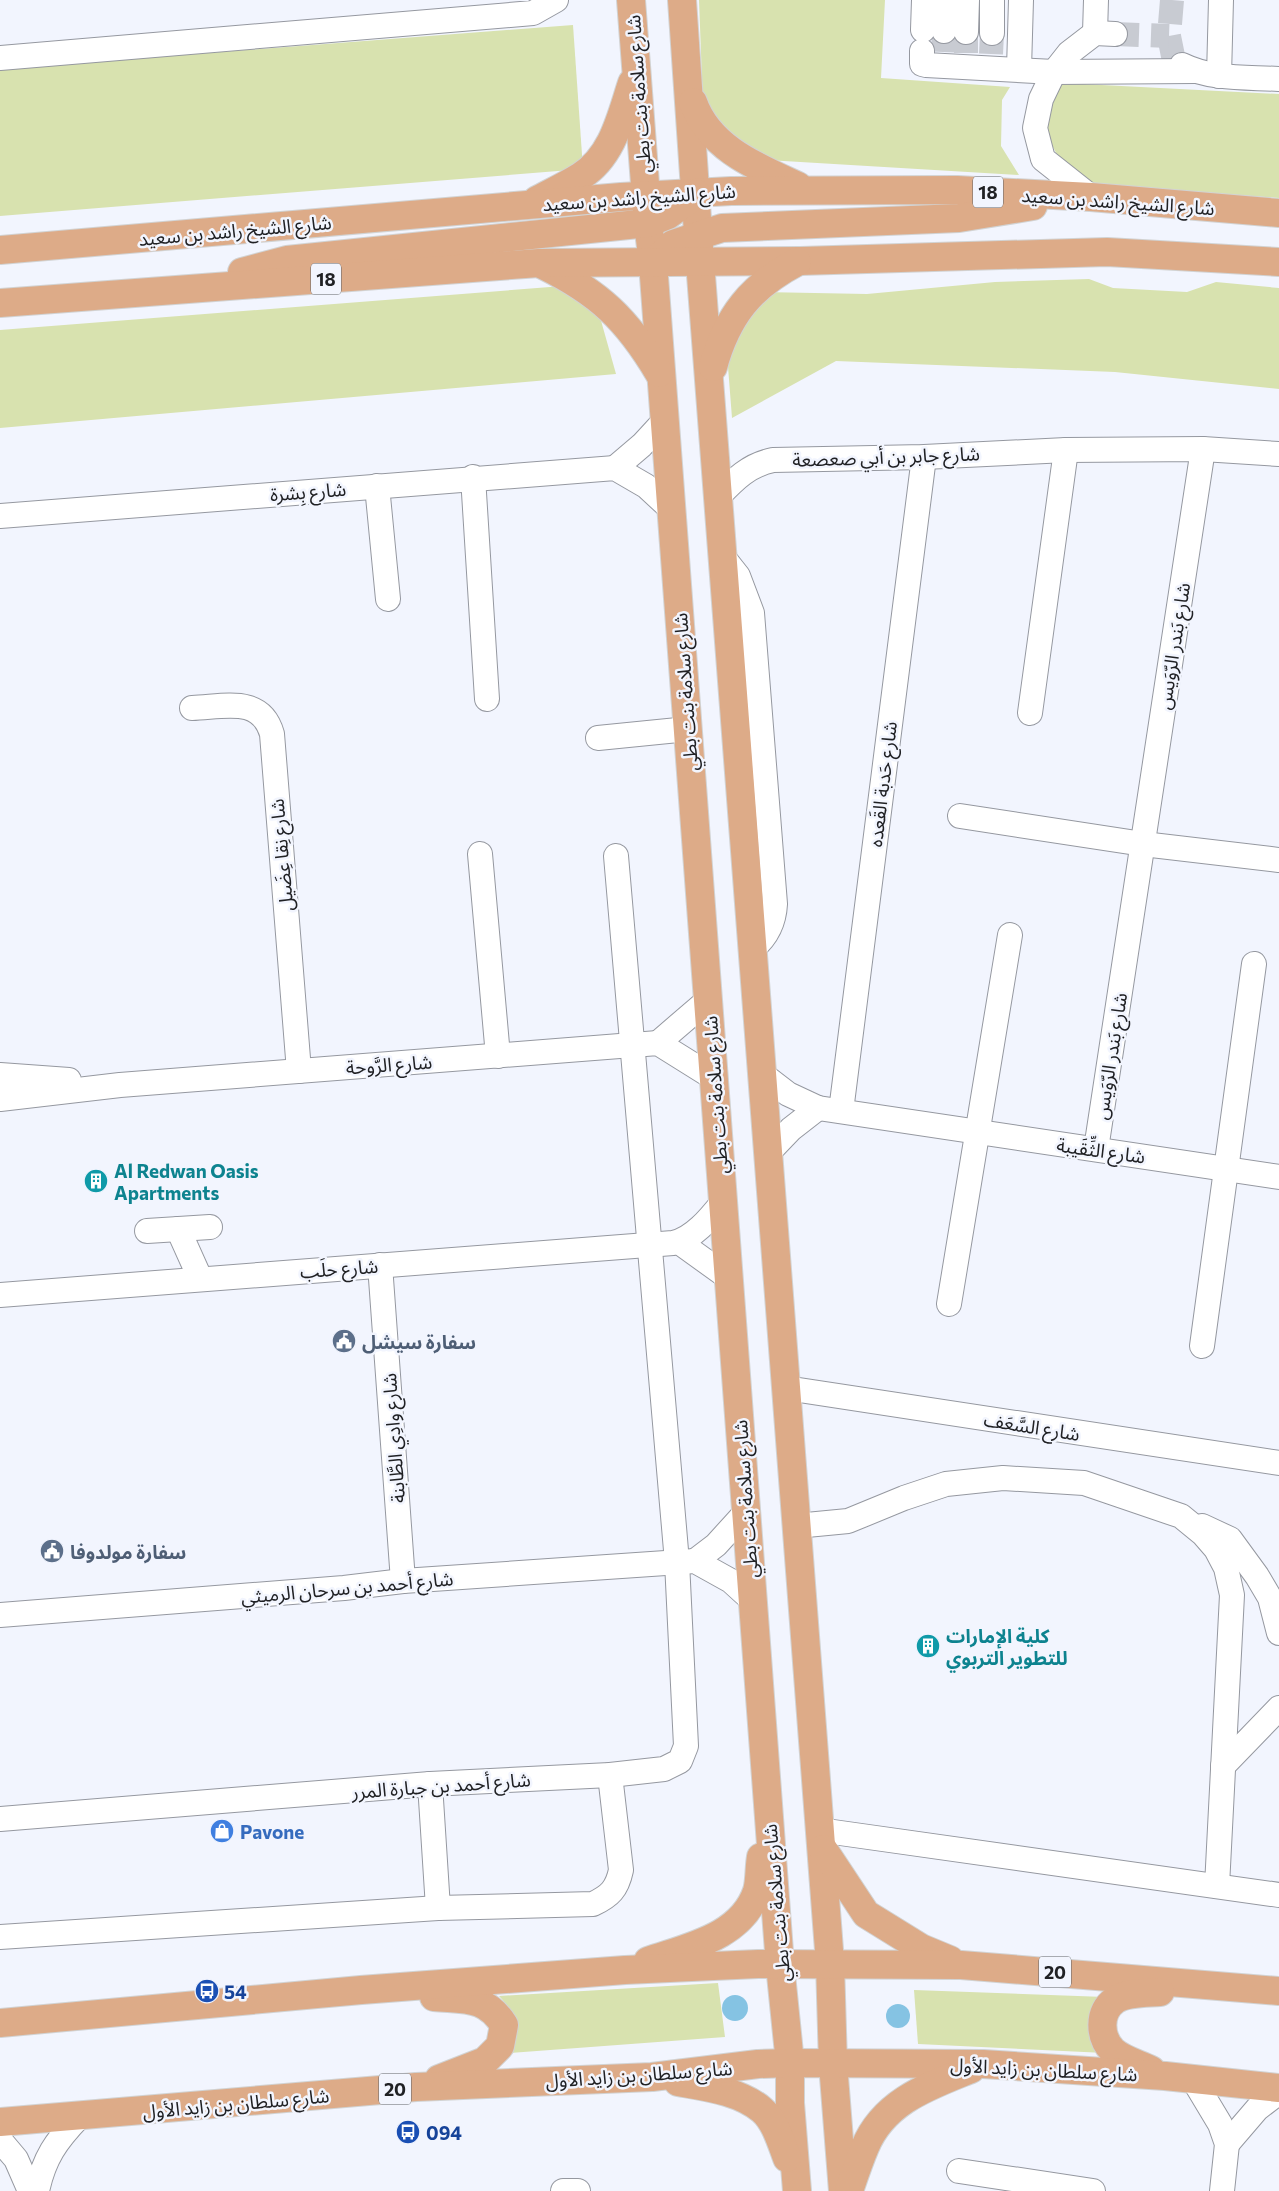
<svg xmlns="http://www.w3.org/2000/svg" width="1279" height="2191" viewBox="0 0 1279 2191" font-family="Commissioner,'Noto Sans Arabic',sans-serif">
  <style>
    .green { fill: #d8e2af }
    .water { fill: #85c3e3 }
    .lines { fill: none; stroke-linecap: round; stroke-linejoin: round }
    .minor-tunnel { stroke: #c8cbd2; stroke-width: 24; stroke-dasharray: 24 12; stroke-linecap: butt }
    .minor-casing { stroke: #9598a0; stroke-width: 26 }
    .major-casing { stroke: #d2d3d3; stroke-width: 30 }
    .minor { stroke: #fff; stroke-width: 24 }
    .major { stroke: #ddab88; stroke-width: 28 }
    .labels { text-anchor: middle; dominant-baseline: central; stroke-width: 5; stroke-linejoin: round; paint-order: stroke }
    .shield { fill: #f2f5fe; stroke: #5f6165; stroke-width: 1 }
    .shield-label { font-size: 18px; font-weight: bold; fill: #202124 }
    .street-label { font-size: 19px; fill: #202124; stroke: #f2f5fe }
    .culture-label { font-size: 19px; font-weight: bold; fill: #0d838f; stroke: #f2f5fe; text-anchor: start }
    .service-label { font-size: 19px; font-weight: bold; fill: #4e5e75; stroke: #f2f5fe; text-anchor: start }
    .shop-label { font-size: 19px; font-weight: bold; fill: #366cbe; stroke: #f2f5fe; text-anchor: start }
    .transit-label { font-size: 19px; font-weight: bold; fill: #164399; stroke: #f2f5fe; text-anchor: start }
  </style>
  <rect width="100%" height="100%" fill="#f2f5fe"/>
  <g class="green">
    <path d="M699,0H885L881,78L1010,87L1002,100L1001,146L1019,175L767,160L730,134L703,107Z"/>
    <path d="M573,25L583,169L0,216V69Z"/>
    <path d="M1063,83L1279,94V198L1090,184L1060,160L1048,138L1046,110Z"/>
    <path d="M1089,279L1113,288L1187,292L1216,282L1279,288V389L1115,372L836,361L732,418L727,354L762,292L867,294L995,282Z"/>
    <path d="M563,286L600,317L616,374L0,428V330Z"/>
    <path d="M718,1983L725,2037L510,2053C516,2025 520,2018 499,1996Z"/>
    <path d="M914,1990L1105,1997V2053L918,2044Z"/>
  </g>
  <g class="water">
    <circle cx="735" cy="2008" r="13"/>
    <circle cx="898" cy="2016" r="12"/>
  </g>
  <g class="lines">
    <g class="minor-tunnel">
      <path d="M1172,0L1169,36L1174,61"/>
      <path d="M1115,34L1169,36"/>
      <path d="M943,52L944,31"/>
      <path d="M966,53V32"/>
      <path d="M991,54L992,33"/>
    </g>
    <g class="minor-casing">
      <g id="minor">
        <path d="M923,30L924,0"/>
        <path d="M944,31L945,0"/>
        <path d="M966,32L967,0"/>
        <path d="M992,33V0"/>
        <path d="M1095,33L1096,0"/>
        <path d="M922,51V64L926,65L1054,72L1195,71"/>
        <path d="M0,58L533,13L556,0"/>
        <path d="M1182,65C1212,80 1247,77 1279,79"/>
        <path d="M1019,69L1021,0"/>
        <path d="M1219,76L1221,0"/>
        <path d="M1091,197L1043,159L1035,128L1041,99L1054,72L1069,53L1095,33L1115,34"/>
        <path d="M615,468L642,445L665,420"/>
        <path d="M473,477L487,699"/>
        <path d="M377,486L388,599"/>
        <path d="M718,497C735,479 749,465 773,460L924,457L1066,450L1203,449L1279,454"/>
        <path d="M0,516L615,468L646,486L672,510"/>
        <path d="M723,557L738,576L752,613L775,904C774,923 767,937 752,949"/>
        <path d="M192,708C224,707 261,695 272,734L299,1071"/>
        <path d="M1030,713L1066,450"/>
        <path d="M598,738L688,729"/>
        <path d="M960,816L1143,844L1279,860"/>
        <path d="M480,854L498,1056"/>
        <path d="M658,1043L708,1000"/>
        <path d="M762,1074L788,1094L818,1108L1279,1177"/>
        <path d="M0,1075L69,1080"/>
        <path d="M0,1099L120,1085L658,1043L714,1078"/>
        <path d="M841,1111L924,457"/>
        <path d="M1096,1149L1203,449"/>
        <path d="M768,1153L791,1129L818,1108"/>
        <path d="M178,1229L200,1278"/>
        <path d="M147,1231L210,1227"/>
        <path d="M679,1242L729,1278"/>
        <path d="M380,1265L403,1581"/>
        <path d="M0,1295L673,1243C693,1239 710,1218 722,1203"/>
        <path d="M949,1304L1010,935"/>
        <path d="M1202,1346L1254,964"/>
        <path d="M786,1388L1279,1463"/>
        <path d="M796,1526L848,1521L904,1498L946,1484L1003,1478L1084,1483L1181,1516L1203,1534L1216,1549L1226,1568L1232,1595L1217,1886"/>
        <path d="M1202,1526L1230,1539L1257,1576L1270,1598L1279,1633"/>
        <path d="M695,1561L716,1545L746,1512"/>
        <path d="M0,1615L344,1588L403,1581L695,1561L731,1581L753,1601"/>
        <path d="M1223,1766L1279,1708"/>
        <path d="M430,1784L438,1908"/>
        <path d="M0,1819L430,1784L610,1775L664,1769L680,1761L686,1746L677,1562L616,856"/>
        <path d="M819,1830L1279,1895"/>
        <path d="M0,1937L438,1908L593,1904C610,1896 617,1889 621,1870L610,1775"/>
        <path d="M1193,2079L1220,2124L1227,2144L1222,2191"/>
        <path d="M0,2140L16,2159L30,2191"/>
        <path d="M1227,2144L1257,2109L1279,2092"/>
        <path d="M959,2171L1093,2191"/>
        <path d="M37,2191C44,2158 56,2141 79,2117"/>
        <path d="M563,2191H578"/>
      </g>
    </g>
    <g class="major-casing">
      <g id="major">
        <path d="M631,0L648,223L653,263L780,1965L790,2063V2103L797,2191"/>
        <path d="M682,0L700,262L830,1963L833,2064L843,2191"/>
        <path d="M693,102C709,148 757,167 798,186"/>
        <path d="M537,200C552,192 567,185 581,176C613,156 621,116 632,83"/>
        <path d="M0,250L621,197L731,191L957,190L1091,197L1279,213"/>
        <path d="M653,263L673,244L722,228L959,218L1033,206"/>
        <path d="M543,265C599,293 627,319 659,373"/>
        <path d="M242,272L287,260L648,223L668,215L697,194"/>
        <path d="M0,303L539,263L800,261L1107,252L1279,262"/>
        <path d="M713,367C727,316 751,286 797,262"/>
        <path d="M823,1849L866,1914L921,1948L950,1960"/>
        <path d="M648,1961C688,1947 742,1937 757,1891C760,1881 759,1868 761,1857"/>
        <path d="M434,1997C466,2000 486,1996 504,2025L500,2046L485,2061L439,2079"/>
        <path d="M0,2023L361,1990L625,1970L758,1964L961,1965L1279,1991"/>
        <path d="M1151,2070C1139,2064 1123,2060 1113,2051C1099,2037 1098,2012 1115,2000C1126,1992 1147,1993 1160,1992"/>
        <path d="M678,2082C706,2087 740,2091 762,2110C775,2121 781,2142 787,2158"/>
        <path d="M0,2122L416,2087L652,2077L758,2064L790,2063L983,2064L1165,2076L1279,2088"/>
        <path d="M849,2191C854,2176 859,2161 865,2147C884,2101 929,2086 971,2069"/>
      </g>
    </g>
    <use href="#minor" class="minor"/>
    <use href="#major" class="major"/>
  </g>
  <defs>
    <g id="building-disc" transform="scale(1.25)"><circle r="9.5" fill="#0f9aa8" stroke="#f2f5fe"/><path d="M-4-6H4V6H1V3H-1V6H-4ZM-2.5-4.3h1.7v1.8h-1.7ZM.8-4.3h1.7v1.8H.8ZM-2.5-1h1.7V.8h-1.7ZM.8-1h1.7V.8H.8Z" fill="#fff"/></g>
    <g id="civic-disc" transform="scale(1.25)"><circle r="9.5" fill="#5c6f8a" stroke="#f2f5fe"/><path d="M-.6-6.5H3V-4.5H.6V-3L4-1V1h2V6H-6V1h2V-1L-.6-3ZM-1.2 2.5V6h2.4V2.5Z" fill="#fff"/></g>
    <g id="shop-disc" transform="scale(1.25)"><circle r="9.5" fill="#3f7fe0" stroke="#f2f5fe"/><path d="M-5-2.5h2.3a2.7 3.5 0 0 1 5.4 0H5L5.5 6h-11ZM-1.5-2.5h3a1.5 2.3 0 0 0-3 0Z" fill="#fff"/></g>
    <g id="bus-disc" transform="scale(1.25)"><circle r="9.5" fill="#1a4fb4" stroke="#f2f5fe"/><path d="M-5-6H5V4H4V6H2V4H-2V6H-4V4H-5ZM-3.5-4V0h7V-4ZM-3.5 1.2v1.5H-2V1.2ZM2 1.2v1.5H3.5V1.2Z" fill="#fff"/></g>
  </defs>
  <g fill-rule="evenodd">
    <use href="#building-disc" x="96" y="1181"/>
    <use href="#civic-disc" x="344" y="1341"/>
    <use href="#civic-disc" x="52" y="1551"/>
    <use href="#building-disc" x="928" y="1646"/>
    <use href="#shop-disc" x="222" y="1831"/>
    <use href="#bus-disc" x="207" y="1991"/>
    <use href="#bus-disc" x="408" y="2132"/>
  </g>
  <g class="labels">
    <g class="shield">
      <rect x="973" y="176.5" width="30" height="31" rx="4"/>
      <rect x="311" y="263.5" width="30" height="31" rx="4"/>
      <rect x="1039" y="1956.5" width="32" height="31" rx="4"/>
      <rect x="379" y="2073.5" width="32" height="31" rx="4"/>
    </g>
    <g class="shield-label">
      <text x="988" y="192">18</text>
      <text x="326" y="279">18</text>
      <text x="1055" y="1972">20</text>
      <text x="395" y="2089">20</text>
    </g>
    <g class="street-label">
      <text transform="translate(638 94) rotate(-94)">شارع سلامة بنت بطي</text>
      <text transform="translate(639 197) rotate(-4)">شارع الشيخ راشد بن سعيد</text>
      <text transform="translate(1118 201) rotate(4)">شارع الشيخ راشد بن سعيد</text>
      <text transform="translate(235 230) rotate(-5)">شارع الشيخ راشد بن سعيد</text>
      <text transform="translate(886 456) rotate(-2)">شارع جابر بن أبي صعصعة</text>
      <text transform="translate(308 491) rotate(-4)">شارع بِشرة</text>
      <text transform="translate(1173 646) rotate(-81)">شارع بَندر الرّوَيس</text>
      <text transform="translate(685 692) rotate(-94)">شارع سلامة بنت بطي</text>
      <text transform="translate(882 784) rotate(-83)">شارع حَدبة القَعده</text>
      <text transform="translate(281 855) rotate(-95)">شارع نِقا عِضَيل</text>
      <text transform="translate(1110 1056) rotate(-81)">شارع بَندر الرّوَيس</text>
      <text transform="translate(389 1064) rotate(-4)">شارع الرَّوحة</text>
      <text transform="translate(715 1095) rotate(-94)">شارع سلامة بنت بطي</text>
      <text transform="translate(1101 1150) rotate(8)">شارع الثِّقَيبة</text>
      <text transform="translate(339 1268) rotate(-4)">شارع حلَب</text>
      <text transform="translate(1032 1426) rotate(9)">شارع السَّعَف</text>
      <text transform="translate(393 1438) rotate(-94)">شارع وادِي الطَّابنة</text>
      <text transform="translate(745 1499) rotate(-94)">شارع سلامة بنت بطي</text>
      <text transform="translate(347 1587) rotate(-5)">شارع أحمد بن سرحان الرميثي</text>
      <text transform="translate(441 1785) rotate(-4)">شارع أحمد بن جبارة المرر</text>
      <text transform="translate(776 1903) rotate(-95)">شارع سلامة بنت بطي</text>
      <text transform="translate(1044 2069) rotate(3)">شارع سلطان بن زايد الأول</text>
      <text transform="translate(639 2074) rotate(-4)">شارع سلطان بن زايد الأول</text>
      <text transform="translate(236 2103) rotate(-5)">شارع سلطان بن زايد الأول</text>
    </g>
    <g class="culture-label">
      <text x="114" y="1170">Al Redwan Oasis<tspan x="114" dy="22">Apartments</tspan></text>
      <text x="946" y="1635">كلية الإمارات<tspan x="946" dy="22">للتطوير التربوي</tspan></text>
    </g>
    <g class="service-label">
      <text x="362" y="1341">سفارة سيشل</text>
      <text x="70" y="1551">سفارة مولدوفا</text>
    </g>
    <g class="shop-label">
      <text x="240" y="1831">Pavone</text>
    </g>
    <g class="transit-label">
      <text x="224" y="1991">54</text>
      <text x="426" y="2132">094</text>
    </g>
  </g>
</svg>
